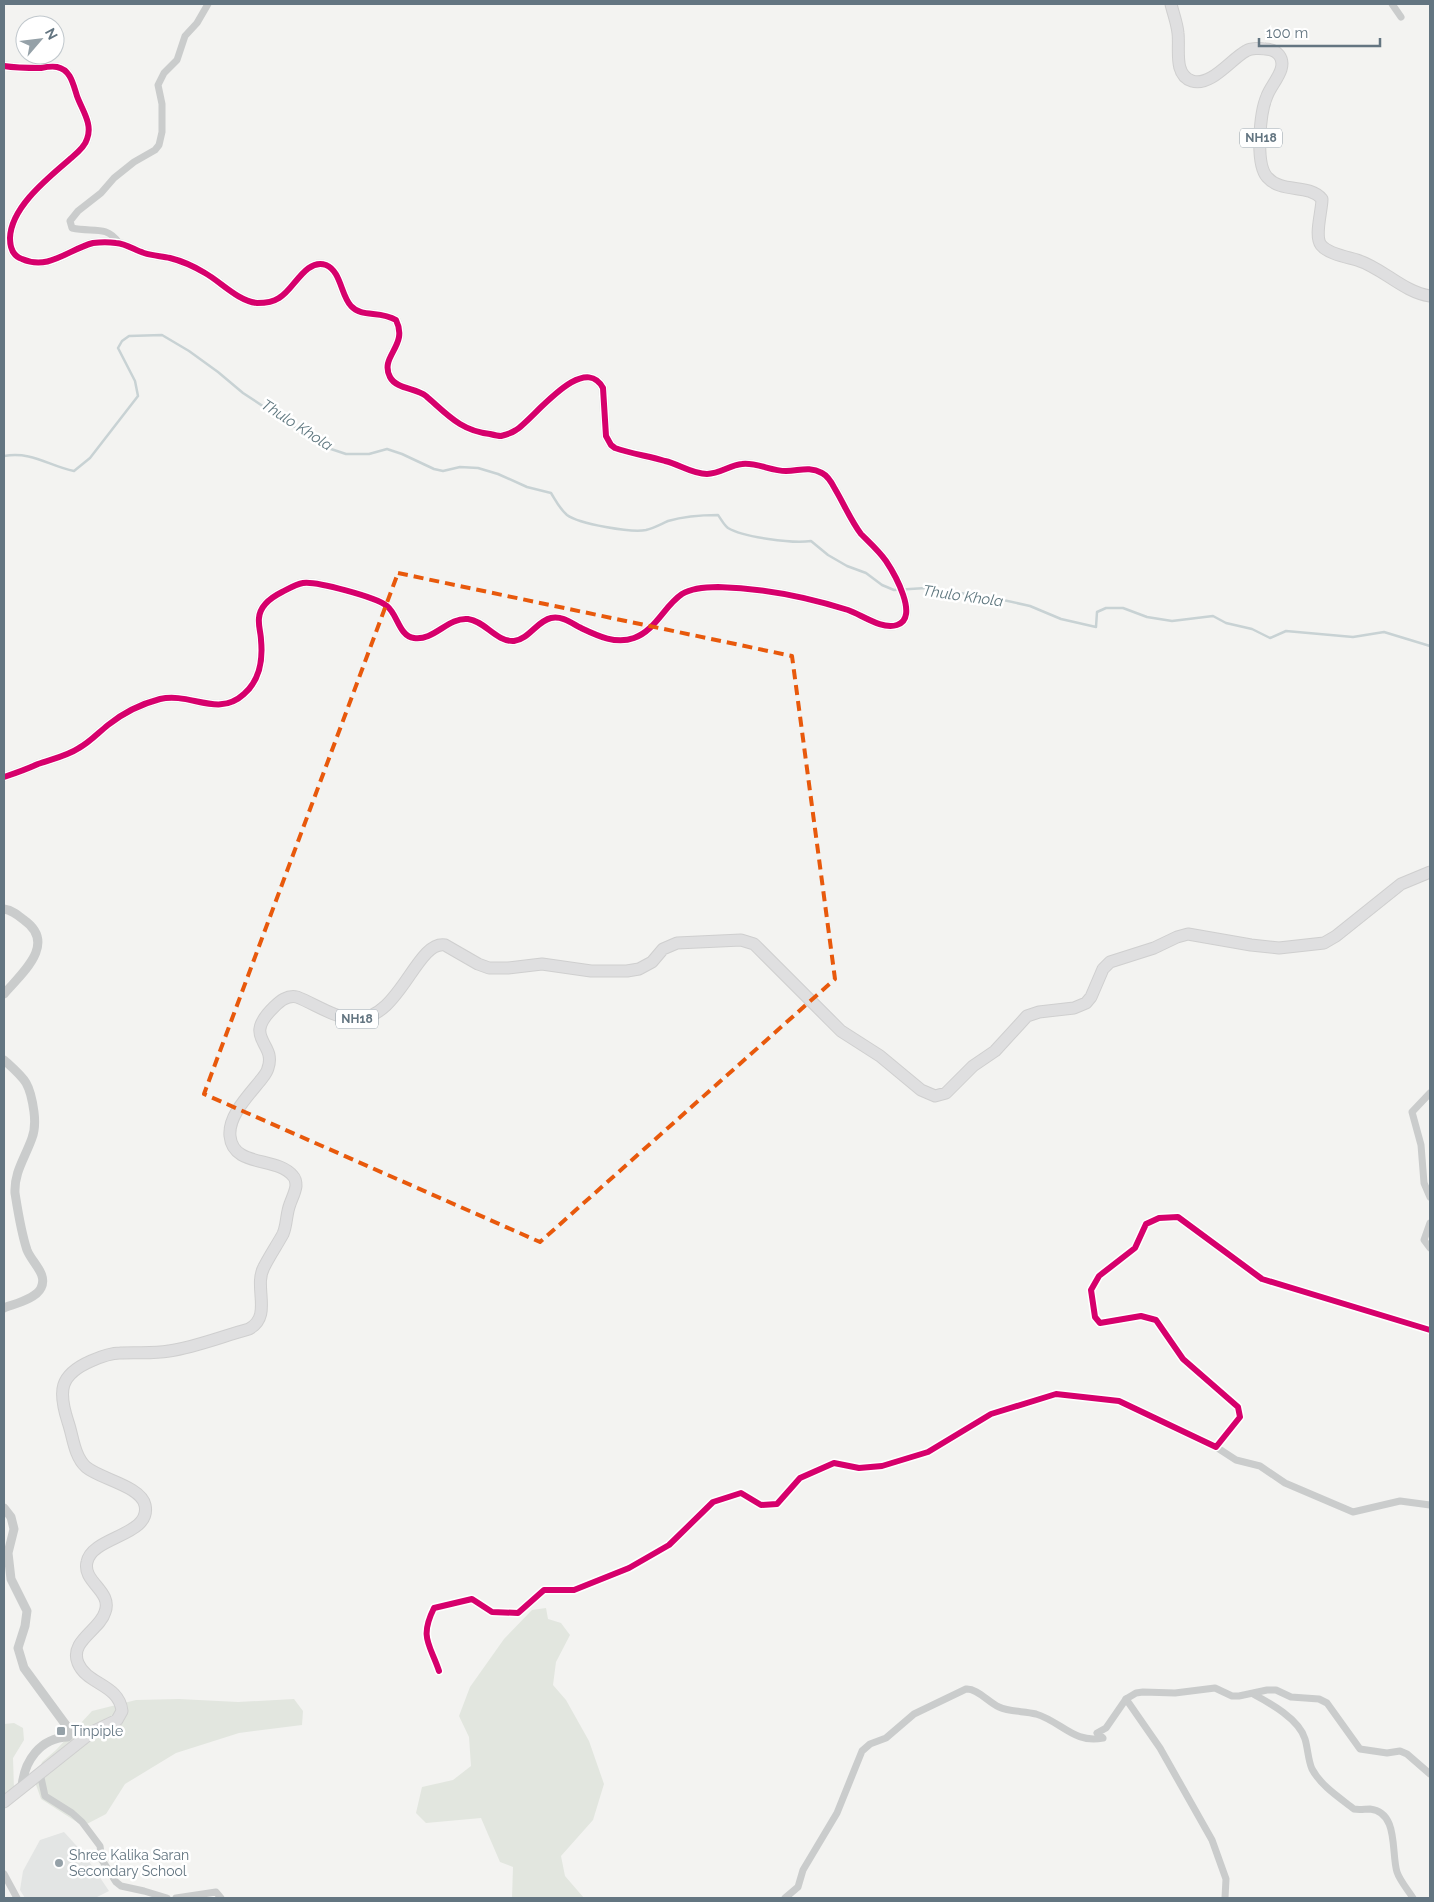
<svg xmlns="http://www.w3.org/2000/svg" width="1434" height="1902" viewBox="0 0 1434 1902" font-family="Raleway,sans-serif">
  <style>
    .built { fill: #e3e5e4 }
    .green { fill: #e2e6df }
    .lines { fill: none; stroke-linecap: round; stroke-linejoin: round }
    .stream { stroke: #c8d2d4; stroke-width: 2.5 }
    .primary-casing { stroke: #cfcfcf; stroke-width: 13 }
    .minor { stroke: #cacccc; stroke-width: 7 }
    .tertiary { stroke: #cacccc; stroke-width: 9 }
    .primary { stroke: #dfdfe0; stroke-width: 11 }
    .cycleway-casing { stroke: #fff; stroke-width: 9 }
    .cycleway { stroke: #d6006c; stroke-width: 6 }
    .marked { fill: none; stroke: #e8590c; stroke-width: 4; stroke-dasharray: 10 6; stroke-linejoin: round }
    .poi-dot { fill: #95a1a8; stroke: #fff; stroke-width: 2 }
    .labels { text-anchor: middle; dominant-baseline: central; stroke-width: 5; stroke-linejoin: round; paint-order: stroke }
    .shield { fill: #fff; stroke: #929ea7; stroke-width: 1 }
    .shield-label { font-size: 12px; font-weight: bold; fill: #637581 }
    .poi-label { font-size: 14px; fill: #637581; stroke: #fff; text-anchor: start }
    .water-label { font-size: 15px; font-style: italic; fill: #5f777f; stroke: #fff }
  </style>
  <rect width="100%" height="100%" fill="#f3f3f1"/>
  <path class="built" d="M64,1832L84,1854L109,1891L95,1898H25L20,1890L23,1871L40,1840Z"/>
  <g class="green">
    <path d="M546,1608L548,1619L561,1623L570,1635L556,1662L553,1685L566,1700L589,1741L604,1784L593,1820L561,1856L565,1876L584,1898H512L513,1867L500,1862L481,1818L426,1823L416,1813L422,1787L453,1780L471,1766L469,1737L459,1716L470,1687L504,1639L532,1610Z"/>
    <path d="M179,1699L238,1702L294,1699L303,1711L302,1725L239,1733L176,1753L125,1784L106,1814L83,1826L41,1799L35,1782L42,1762L56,1750L92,1711L136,1700Z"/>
    <path d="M14,1723L23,1728L24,1740L13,1758L14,1789L4,1803V1724Z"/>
  </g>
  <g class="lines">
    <path class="stream" d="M4,456C32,451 49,466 74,471L90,458L138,396L135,381L118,348L122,341L129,336L162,335L189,351L218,372L243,393L305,434L328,448L346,454H369L387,449L402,454L434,469L443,471L460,467L478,468L498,474L527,487L551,493C556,501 559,508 567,515C579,524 632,533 646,530C654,528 661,524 668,521C685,516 701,515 718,515C721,519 724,525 728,528C743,537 793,544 811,541L828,555L847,566L866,573L882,585L894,590L926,588L994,598L1030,606L1061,619L1096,627L1097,612L1106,608H1123L1147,617L1172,621L1213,616L1226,623L1252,629L1270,638L1286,631L1353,637L1384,632L1430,646"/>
    <g class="primary-casing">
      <g id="primary">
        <path d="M1171,4C1173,13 1177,23 1178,33C1180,48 1173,75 1192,81C1211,87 1231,59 1246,51C1251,48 1260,48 1265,49C1270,49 1275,50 1279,55C1289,68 1271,84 1267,96C1260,112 1255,163 1267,177C1282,194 1308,183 1322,199C1322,211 1314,236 1321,245C1328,254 1347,257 1357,260C1383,268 1403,292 1430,296"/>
        <path d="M4,1802L92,1732L117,1720L122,1711C119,1684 87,1685 78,1663C69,1641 100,1630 105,1612C113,1591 82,1582 87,1562C92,1536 152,1536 145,1505C141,1486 100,1479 86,1467C74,1456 73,1436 68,1422C58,1391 59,1375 91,1361C100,1357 110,1353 120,1353C136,1352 152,1354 169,1351C196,1347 223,1336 249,1329C273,1316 253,1287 264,1267C270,1255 277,1245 283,1234C287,1225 286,1214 290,1204C292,1198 295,1193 296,1186C296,1183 296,1179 293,1176C277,1156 233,1168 230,1136C228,1116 248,1096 260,1081C263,1077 267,1073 268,1068C277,1042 241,1039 274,1007C280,1001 287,995 297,997C315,1004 335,1018 354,1019C400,1021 416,940 445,945L478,964L489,968H508L542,964L591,971H627L639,969L652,962L663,949L677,943L741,940L754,944L841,1031L880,1056L921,1090L935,1096L946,1093L973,1066L995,1051L1027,1016L1039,1012L1074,1008L1086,1003L1091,997L1103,969L1110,962L1154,948L1177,937L1188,934L1251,945L1279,948L1324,943L1336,936L1401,884L1430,872"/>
      </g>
    </g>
    <g class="minor">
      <path d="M1392,4L1401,17"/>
      <path d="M119,243C106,224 92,233 72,228L70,221L78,211L101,193L114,178L134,162L155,150L159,145L162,132V104L158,85L164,73L177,60L185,36L197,23L208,4"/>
      <path d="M1430,1093L1412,1112L1421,1145L1424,1183L1430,1197"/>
      <path d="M1430,1223L1424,1240L1430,1248"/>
      <path d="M1216,1447L1236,1460L1260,1466L1285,1483L1353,1512L1400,1501L1430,1505"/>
      <path d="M439,1671C430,1644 419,1638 434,1608L472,1599L492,1612L518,1613L544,1590H574L629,1568L669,1545L713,1502L741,1493L761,1505L777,1504L800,1478L834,1463L859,1468L882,1466L928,1452L991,1414L1056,1394L1119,1401L1216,1447L1240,1417L1238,1407L1183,1359L1156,1320L1141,1316L1100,1323L1095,1317L1091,1290L1099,1276L1135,1248L1146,1224L1159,1218L1178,1217L1262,1279L1430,1330"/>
      <path d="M1253,1694C1270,1703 1299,1719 1305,1739C1308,1749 1308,1760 1312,1769C1321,1786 1340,1798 1354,1809C1359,1810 1365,1809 1370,1809C1399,1812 1391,1853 1397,1872C1400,1881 1408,1890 1413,1898"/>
      <path d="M1126,1699L1160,1748L1212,1840L1226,1879L1225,1898"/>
      <path d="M40,1773L45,1796L72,1813L82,1822L100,1846L102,1860L116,1882L121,1886L144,1891L167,1898"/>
      <path d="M4,1874L17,1898"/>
      <path d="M176,1898L216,1892L221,1898"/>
      <path d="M785,1898L798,1887L803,1870L837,1813L862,1751L870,1744L886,1738L914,1714L966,1689C977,1688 988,1702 999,1707C1010,1712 1024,1711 1036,1714C1062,1722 1074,1744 1103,1738L1097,1733L1106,1728L1126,1699L1136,1693L1143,1692L1175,1693L1215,1688L1232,1696H1239L1267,1690H1276L1291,1697L1319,1699L1327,1703L1360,1749L1387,1753L1400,1751L1407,1754L1430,1774"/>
    </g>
    <g class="tertiary">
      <path d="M4,66C16,68 29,68 41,68C46,67 52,66 57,67C71,70 73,84 77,96C82,110 93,124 87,139C85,147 76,154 70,159C48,178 11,207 10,238C10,248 13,256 22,259C49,271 69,249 93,243C101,242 109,242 116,243C127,244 134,250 144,253C153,256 162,256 170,258C182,261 195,267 205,273C221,282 238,301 257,303C264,303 273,302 279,298C294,290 305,258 326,265C341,271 341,296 351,306C362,318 380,310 396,320C409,346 379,356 390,377C396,389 416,388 426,396C448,415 461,431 490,434C494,435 498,436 501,436C505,435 512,433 516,430C532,421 583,351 603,388L606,436L611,445L615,448C632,454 649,456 665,461C679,464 692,474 707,474C720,474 730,465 742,464C756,462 771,471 786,471C799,471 809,466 822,473C828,476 832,483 835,489C844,504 851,521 861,534C870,543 879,551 886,561C894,573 920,618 897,625C882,630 862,615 848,610C807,597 762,588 718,587C707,587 692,588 682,594C664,606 656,630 634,638C615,645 596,635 579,627C570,622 562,616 551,618C537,621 529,639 514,641C496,642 485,621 468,619C448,617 434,641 414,638C399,636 398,615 387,606C376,597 316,581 303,583C296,584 288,589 282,592C272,597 260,606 259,618C258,625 261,634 261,640C263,660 260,680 244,694C218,718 191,692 160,699C141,704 123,713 108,725C98,733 90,742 79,748C67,756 52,759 38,764C27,769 16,773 4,777"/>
      <path d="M4,909C12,910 18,915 24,920C58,944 21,974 4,994"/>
      <path d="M4,1060C25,1079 30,1082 34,1112C35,1120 35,1130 32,1138C25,1158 14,1172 15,1193C18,1212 21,1232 27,1250C32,1263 48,1274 41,1288C36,1299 14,1304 4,1308"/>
      <path d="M4,1508L11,1517L14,1529L8,1553L11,1579L27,1611L25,1626L18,1648L24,1668L71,1732L68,1737C40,1738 24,1761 22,1787"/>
    </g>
    <use href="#primary" class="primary"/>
    <g class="cycleway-casing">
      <g id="cycleway">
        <path d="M4,66C16,68 29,68 41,68C46,67 52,66 57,67C71,70 73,84 77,96C82,110 93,124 87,139C85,147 76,154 70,159C48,178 11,207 10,238C10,248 13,256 22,259C49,271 69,249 93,243C101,242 109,242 116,243C127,244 134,250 144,253C153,256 162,256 170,258C182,261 195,267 205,273C221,282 238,301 257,303C264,303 273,302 279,298C294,290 305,258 326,265C341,271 341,296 351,306C362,318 380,310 396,320C409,346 379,356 390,377C396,389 416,388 426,396C448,415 461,431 490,434C494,435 498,436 501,436C505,435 512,433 516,430C532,421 583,351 603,388L606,436L611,445L615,448C632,454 649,456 665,461C679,464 692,474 707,474C720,474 730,465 742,464C756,462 771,471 786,471C799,471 809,466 822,473C828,476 832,483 835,489C844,504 851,521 861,534C870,543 879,551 886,561C894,573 920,618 897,625C882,630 862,615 848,610C807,597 762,588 718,587C707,587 692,588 682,594C664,606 656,630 634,638C615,645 596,635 579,627C570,622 562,616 551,618C537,621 529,639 514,641C496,642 485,621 468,619C448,617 434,641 414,638C399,636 398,615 387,606C376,597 316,581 303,583C296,584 288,589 282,592C272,597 260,606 259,618C258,625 261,634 261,640C263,660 260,680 244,694C218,718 191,692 160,699C141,704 123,713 108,725C98,733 90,742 79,748C67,756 52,759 38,764C27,769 16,773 4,777"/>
        <path d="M439,1671C430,1644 419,1638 434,1608L472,1599L492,1612L518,1613L544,1590H574L629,1568L669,1545L713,1502L741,1493L761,1505L777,1504L800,1478L834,1463L859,1468L882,1466L928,1452L991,1414L1056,1394L1119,1401L1216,1447L1240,1417L1238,1407L1183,1359L1156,1320L1141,1316L1100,1323L1095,1317L1091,1290L1099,1276L1135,1248L1146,1224L1159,1218L1178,1217L1262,1279L1430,1330"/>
      </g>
    </g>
    <use href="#cycleway" class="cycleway"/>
  </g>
  <path class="marked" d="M398,573L792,656L835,979L540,1242L204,1094Z"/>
  <g class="poi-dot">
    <rect x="56" y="1726" width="10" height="10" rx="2.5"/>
    <circle cx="59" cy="1863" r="5"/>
  </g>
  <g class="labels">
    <g class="shield">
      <rect x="1240" y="128.5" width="42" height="19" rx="4"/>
      <rect x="336" y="1009.5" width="42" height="19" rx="4"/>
    </g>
    <g class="shield-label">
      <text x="1261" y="138">NH18</text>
      <text x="357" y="1019">NH18</text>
    </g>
    <g class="poi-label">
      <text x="71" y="1731">Tinpiple</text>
      <text x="69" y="1855">Shree Kalika Saran<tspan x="69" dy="16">Secondary School</tspan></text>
    </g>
    <g class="water-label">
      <text transform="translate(297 425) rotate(33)">Thulo Khola</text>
      <text transform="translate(963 596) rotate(8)">Thulo Khola</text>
    </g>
  </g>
  <rect width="1434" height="1902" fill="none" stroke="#637581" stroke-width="10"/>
  <g transform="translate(40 40) rotate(62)"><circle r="24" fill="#ffffff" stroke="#c1c8cd"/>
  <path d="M0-4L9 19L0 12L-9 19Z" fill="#95a1a8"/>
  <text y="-8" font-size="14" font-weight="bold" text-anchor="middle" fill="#637581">N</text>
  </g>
  <path d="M1259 38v8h121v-8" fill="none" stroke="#637581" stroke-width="2.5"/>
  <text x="1266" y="38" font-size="15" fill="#637581" stroke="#ffffff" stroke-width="4" paint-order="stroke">100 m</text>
</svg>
